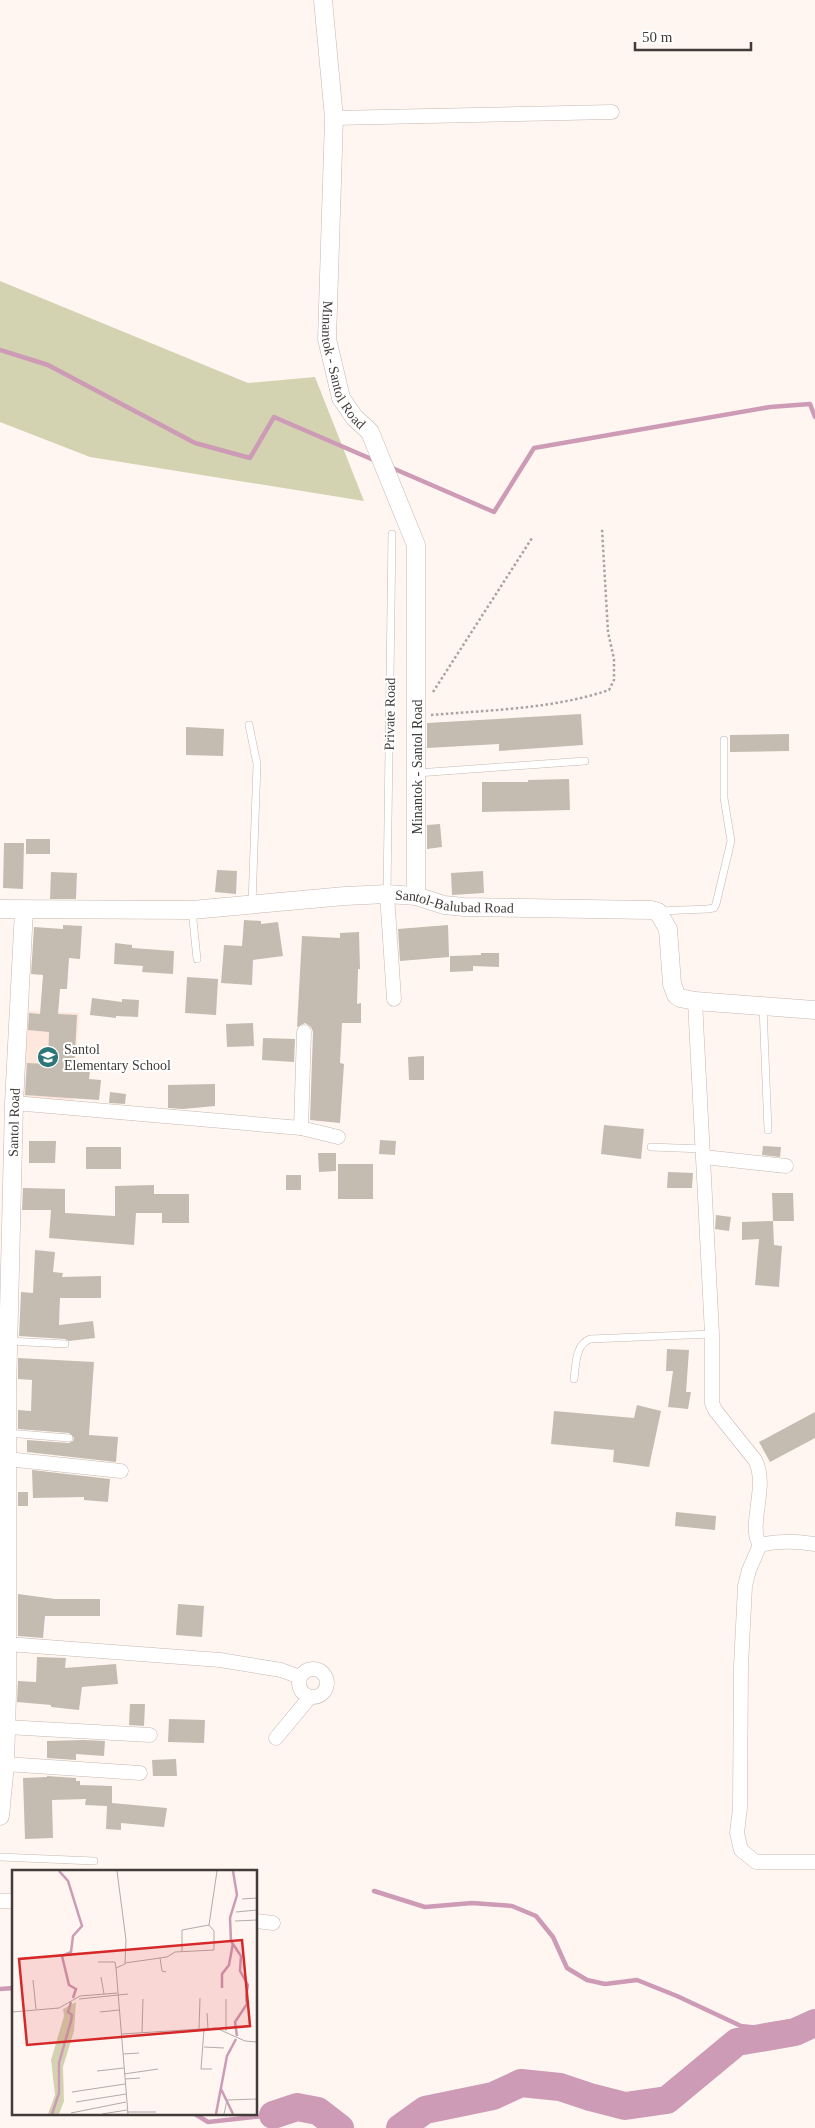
<svg xmlns="http://www.w3.org/2000/svg" width="815" height="2128" viewBox="0 0 815 2128" font-family="'Times New Roman',serif">
  <style>
    .built { fill: #fee7dd }
    .green { fill: #d3d3b1 }
    .lines { fill: none; stroke-linecap: round; stroke-linejoin: round }
    .stream { stroke: #cd9bb5; stroke-width: 4.5 }
    .river { stroke: #cd9bb5; stroke-width: 28 }
    .building { fill: #c4bcb1 }
    .service-casing { stroke: #c5b7b1; stroke-width: 8 }
    .minor-casing { stroke: #c5b7b1; stroke-width: 15 }
    .tertiary-casing { stroke: #c5b7b1; stroke-width: 19 }
    .path { stroke: #aaa39f; stroke-width: 2.5; stroke-dasharray: 2.5 2.5; stroke-linecap: butt }
    .service { stroke: #fff; stroke-width: 7 }
    .minor { stroke: #fff; stroke-width: 14 }
    .tertiary { stroke: #fff; stroke-width: 18 }
    .labels { text-anchor: middle; dominant-baseline: central; stroke-width: 4; stroke-linejoin: round; paint-order: stroke }
    .street-label { font-size: 14px; fill: #413b39; stroke: #fff }
    .poi-label { font-size: 14px; fill: #413b39; stroke: #fff; text-anchor: start }
    .inset-river { fill: none; stroke: #cd9bb5; stroke-width: 2.5 }
    .inset-road { fill: none; stroke: #b3aba8; stroke-width: 1 }
    .view { fill: #d62828; fill-opacity: 0.15; stroke: #d62828; stroke-width: 2.5 }
    .inset-edge { fill: none; stroke: #413b39; stroke-width: 2.5 }
  </style>
  <rect width="100%" height="100%" fill="#fff6f2"/>
  <path class="built" d="M22,1011L79,1013L73,1104L18,1101Z"/>
  <path class="green" d="M0,281L248,383L315,377L364,501L90,457L0,422Z"/>
  <g class="lines">
    <g class="stream">
      <path d="M0,350L48,365L195,443L250,458L274,417L376,461"/>
      <path d="M390,467L494,512L534,448L770,407L810,404L815,417"/>
      <path d="M374,1891L425,1907L472,1903L512,1906L536,1916L553,1937L567,1968L587,1980L605,1984L637,1980L677,1996L741,2026L795,2032"/>
      <path d="M0,1989L14,1988"/>
      <path d="M195,2114L208,2122L273,2115"/>
    </g>
    <g class="river">
      <path d="M273,2115L297,2107L318,2111L340,2128"/>
      <path d="M400,2128L425,2110L493,2096L521,2083L560,2087L590,2097L625,2106L667,2100L737,2042L795,2032L815,2023"/>
    </g>
  </g>
  <g class="building">
    <path d="M581,714L583,745L499,751V744L427,748V723Z"/>
    <path d="M186,727L224,729L223,756L186,755Z"/>
    <path d="M789,734V751L730,752V735Z"/>
    <path d="M569,779L570,810L482,812V782H528V780Z"/>
    <path d="M440,824L442,847L427,849V825Z"/>
    <rect x="26" y="839" width="24" height="15"/>
    <path d="M4,843H24L23,889L3,888Z"/>
    <path d="M217,870L237,871L236,894L215,892Z"/>
    <path d="M483,871L484,893L452,895L451,873Z"/>
    <path d="M51,872L77,873L76,899H50Z"/>
    <path d="M244,920L261,921V924L278,922L283,956L253,960L252,985L221,983L224,945L242,946Z"/>
    <path d="M63,925L82,926L80,959L69,958L67,989H60L58,1014L77,1015L74,1070L90,1071L89,1079L101,1080L99,1100L25,1095L27,1063L48,1064L49,1032L28,1030L29,1013L40,1014L43,975L31,974L34,927L63,929Z"/>
    <path d="M448,925L449,957L400,961L398,929Z"/>
    <path d="M359,932L360,969H358L357,1004L361,1003V1023H342L340,1063L344,1064L340,1123L310,1120L313,1032L311,1027L305,1023L297,1027L302,936L340,938V933Z"/>
    <path d="M115,943L132,945V948L174,951L173,974L142,972L143,966L114,964Z"/>
    <path d="M481,953H499V967L473,966V971L450,972V956L481,955Z"/>
    <path d="M187,977L218,979L216,1015L185,1013Z"/>
    <path d="M92,998L122,1002V999L139,1000L138,1017L116,1016V1018L90,1015Z"/>
    <path d="M253,1023L254,1046L227,1047L226,1024Z"/>
    <path d="M263,1038L295,1039L294,1062L262,1060Z"/>
    <path d="M424,1056V1080H409L408,1057Z"/>
    <path d="M215,1084V1106L183,1109L168,1108V1085Z"/>
    <path d="M110,1092L126,1094L125,1104L109,1103Z"/>
    <path d="M604,1125L644,1129L641,1159L601,1154Z"/>
    <path d="M380,1140L396,1141L395,1155L379,1154Z"/>
    <path d="M29,1141H56L55,1163H29Z"/>
    <path d="M763,1146L781,1147L780,1157L762,1155Z"/>
    <rect x="86" y="1147" width="35" height="22"/>
    <path d="M318,1153H336V1171L319,1172Z"/>
    <rect x="338" y="1164" width="35" height="35"/>
    <path d="M668,1172L693,1173L692,1188H667Z"/>
    <rect x="286" y="1175" width="15" height="15"/>
    <path d="M154,1185V1194H189V1223H162V1213H136L134,1245L49,1238L51,1210H22L23,1188L65,1189V1213L115,1216V1186Z"/>
    <path d="M772,1193H793L794,1221H773Z"/>
    <path d="M716,1215L731,1217L729,1231L715,1229Z"/>
    <path d="M773,1221L774,1245L782,1246L779,1287L755,1285L759,1239L742,1240V1222Z"/>
    <path d="M35,1250L55,1252L53,1272L63,1273L62,1277L101,1276V1298H60L59,1325L93,1321L95,1338L69,1341L65,1339L19,1336L21,1292L33,1293Z"/>
    <path d="M667,1349L689,1350L686,1392H691L688,1409L668,1407L673,1371H666Z"/>
    <path d="M18,1358L94,1362L89,1435L118,1437L116,1462L27,1452V1440L69,1443L73,1441L74,1438L69,1433L18,1429V1410L31,1411L32,1380L18,1379Z"/>
    <path d="M637,1405L661,1411L649,1467L613,1462L614,1450L551,1444L554,1411L634,1418Z"/>
    <path d="M815,1412V1438L770,1462L759,1442Z"/>
    <path d="M32,1470L110,1479L108,1502L84,1500V1497L33,1498Z"/>
    <rect x="18" y="1492" width="10" height="14"/>
    <path d="M676,1512L716,1516L715,1530L675,1526Z"/>
    <path d="M18,1594L55,1599H100V1616H45L43,1638L18,1636Z"/>
    <path d="M178,1604L204,1606L202,1637L176,1635Z"/>
    <path d="M37,1657L66,1658L65,1668L116,1664L118,1684L82,1687L79,1710L51,1707V1705L17,1702L18,1681L36,1682Z"/>
    <path d="M130,1704H145L144,1726L129,1725Z"/>
    <path d="M169,1719L205,1720L204,1743L168,1742Z"/>
    <path d="M84,1740L105,1741L104,1756L76,1754V1760L47,1758V1741Z"/>
    <path d="M176,1759L177,1776H153L152,1760Z"/>
    <path d="M47,1776L76,1778V1781H80V1785L112,1786V1803L167,1808L164,1827L121,1823V1830L106,1829L107,1806L85,1805L86,1799L52,1800L53,1838L25,1839L23,1778L47,1777Z"/>
  </g>
  <g class="lines">
    <g class="service-casing">
      <g id="service">
        <path d="M249,725L257,764L252,904"/>
        <path d="M417,773L585,761"/>
        <path d="M387,894L392,534"/>
        <path d="M192,910L197,959"/>
        <path d="M660,911L707,909L714,908L716,904L731,841L724,798V740"/>
        <path d="M763,1007L768,1130"/>
        <path d="M651,1147L703,1149"/>
        <path d="M8,1341L65,1344"/>
        <path d="M574,1379C576,1365 575,1345 590,1339L712,1334"/>
        <path d="M7,1433L69,1438"/>
        <path d="M0,1857L94,1861"/>
      </g>
    </g>
    <g class="minor-casing">
      <g id="minor">
        <path d="M334,118L612,112"/>
        <path d="M387,894L394,999"/>
        <path d="M695,1001L712,1334V1403L715,1410L755,1460C769,1486 747,1526 760,1545"/>
        <path d="M14,1103L301,1128L338,1137"/>
        <path d="M301,1128L304,1032"/>
        <path d="M704,1157L786,1166"/>
        <path d="M7,1459L121,1471"/>
        <path d="M815,1544C796,1541 779,1540 760,1545L749,1570L745,1586L741,1666L740,1808L737,1833L741,1850L756,1862H815"/>
        <path d="M7,1644L220,1660L281,1670L300,1677"/>
        <circle cx="313" cy="1683" r="14"/>
        <path d="M6,1727L150,1735"/>
        <path d="M276,1738L310,1697"/>
        <path d="M5,1764L140,1773"/>
        <path d="M0,1901H14"/>
        <path d="M256,1921L273,1923"/>
      </g>
    </g>
    <g class="tertiary-casing">
      <g id="tertiary">
        <path id="s1" d="M323,0L334,118L327,339L341,398L354,417L370,432L416,545V896"/>
        <path id="s2" d="M0,909L192,910L345,896L387,894L416,896L444,905L464,907L651,910L658,912L668,929L672,984L676,995L680,998L695,1001L815,1010"/>
        <path id="s3" d="M0,1816L5,1764L7,1694V1392L14,1103L24,910"/>
      </g>
    </g>
    <g class="path">
      <path d="M433,692L532,538"/>
      <path d="M431,715C490,710 553,709 609,690L614,680V659L608,632L602,529"/>
    </g>
    <use href="#service" class="service"/>
    <use href="#minor" class="minor"/>
    <use href="#tertiary" class="tertiary"/>
  </g>
  <defs>
    <g id="school-disc" transform="scale(1.125)"><circle r="9.5" fill="#2c7678" stroke="#fff"/><path d="M0-5L7-2L0 1L-7-2ZM-4 1L0 2.5L4 1V4Q0 6-4 4Z" fill="#fff"/></g>
  </defs>
  <g fill-rule="evenodd">
    <use href="#school-disc" x="48" y="1057"/>
  </g>
  <g class="labels">
    <g class="street-label">
      <text stroke="none"><textPath href="#s1" startOffset="369">Minantok - Santol Road</textPath></text>
      <text transform="translate(390 714) rotate(-89)">Private Road</text>
      <text transform="translate(417 767) rotate(-90)">Minantok - Santol Road</text>
      <text stroke="none"><textPath href="#s2" startOffset="456">Santol-Balubad Road</textPath></text>
      <text stroke="none"><textPath href="#s3" startOffset="694">Santol Road</textPath></text>
    </g>
    <g class="poi-label">
      <text x="64" y="1049">Santol<tspan x="64" dy="16">Elementary School</tspan></text>
    </g>
  </g>
  <g transform="translate(12 1870)">
    <rect width="245" height="245" fill="#fff6f2"/>
    <path d="M64,132L62,161L51,197L52,231L47,244H36L43,225L39,190L52,146L51,139Z" fill="#d3d3b1"/>
    <path class="inset-river" d="M47,1L56,11L70,56L61,66L59,82L50,86L57,115L64,119L61,128M221,1L225,25L218,48L219,71L229,86L228,101L236,115L234,127M210,118V104L217,95L221,73M225,166L223,152L235,134L234,127M209,219L221,244M40,244L47,223V193L59,151L60,145L56,142L59,132M204,244L215,186L224,169"/>
    <path class="inset-road" d="M105,1L114,70L113,94L104,98L116,244M230,29L245,28M224,42L245,40M223,51L245,50M170,81V60L197,55M148,88L150,101L154,102M86,92H103L104,98M113,93L155,87L163,82L202,80V61L197,55L205,1M89,107L92,124M21,110L24,139M67,129L116,124M214,129V161M0,142L47,138L68,126L105,123M88,142L107,140M195,143L196,159M187,159L188,128M192,159L189,199H200M130,163L131,129M110,164L204,158L233,171L245,172M192,177L212,178M111,184L127,183M85,201L112,198M112,204L146,199M113,209L128,208M60,222L113,214M64,232L114,224M115,242H144M59,243L114,232M90,244L115,240M212,244L215,230L245,229"/>
    <path class="view" d="M230,70L238,156L15,175L7,89Z"/>
    <rect width="245" height="245" class="inset-edge"/>
  </g>
  <path d="M635 42v8h116v-8" fill="none" stroke="#413b39" stroke-width="2.5"/>
  <text x="642" y="42" font-size="15" fill="#413b39" stroke="#ffffff" stroke-width="4" paint-order="stroke">50 m</text>
</svg>
